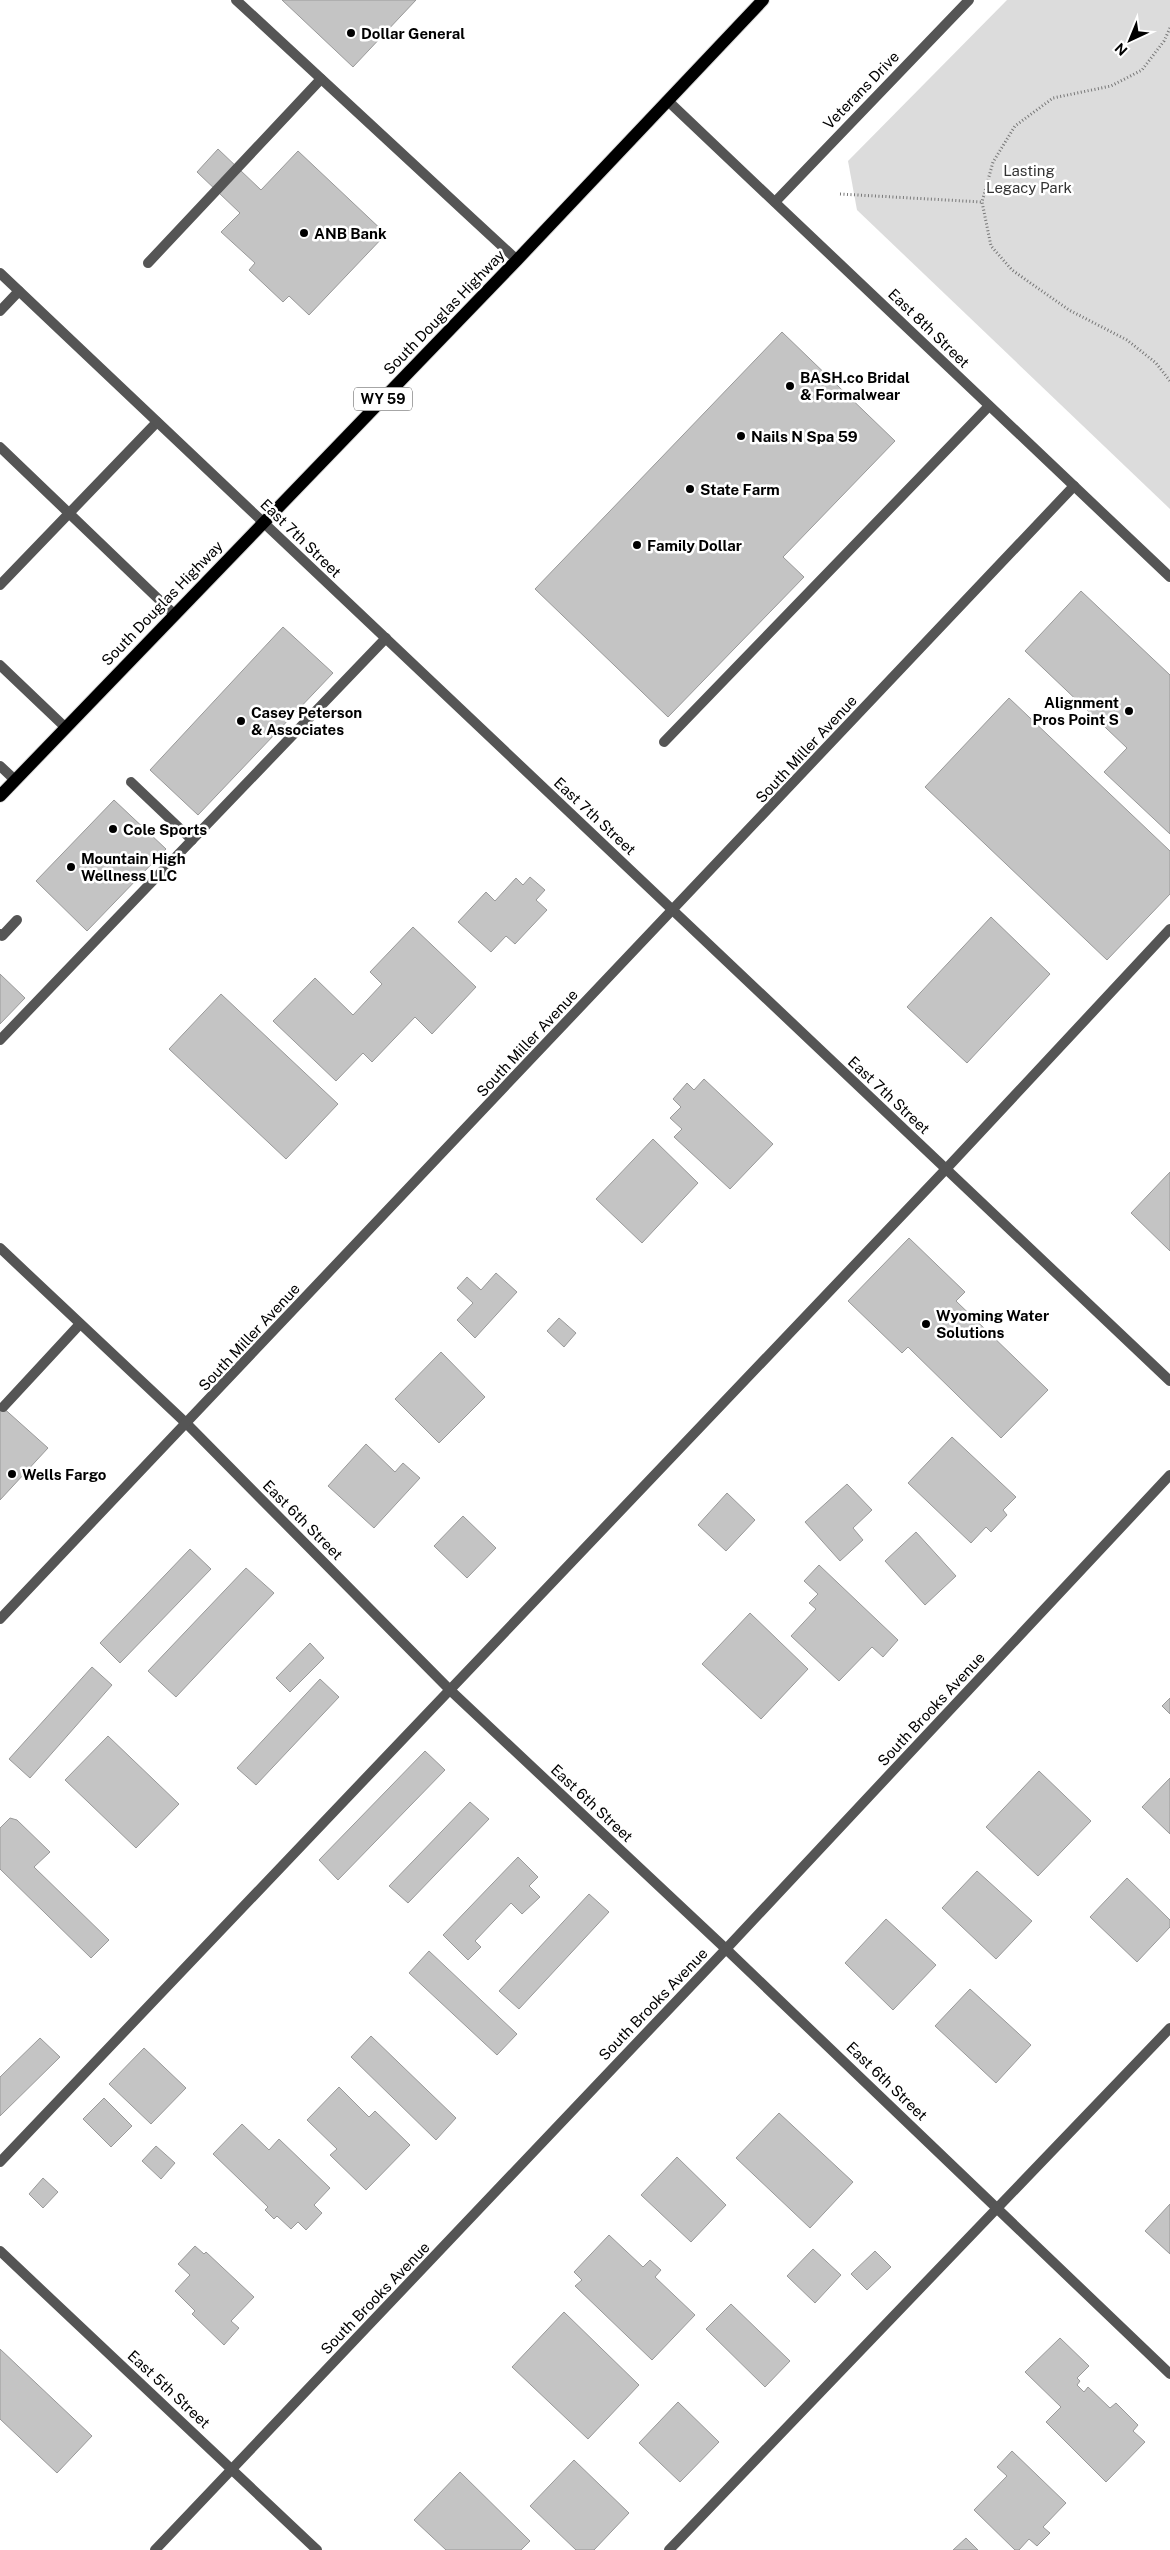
<svg xmlns="http://www.w3.org/2000/svg" width="1170" height="2550" viewBox="0 0 1170 2550" font-family="'Public Sans',sans-serif">
  <style>
    .green { fill: #dcdcdc }
    .building { fill: #c4c4c4; stroke: #999 }
    .lines { fill: none; stroke-linecap: round; stroke-linejoin: round }
    .primary-casing { stroke: #dbdbdb; stroke-width: 14 }
    .path { stroke: #777; stroke-width: 3; stroke-dasharray: 1 2.5; stroke-linecap: butt }
    .lane { stroke: #555; stroke-width: 10 }
    .street { stroke: #555; stroke-width: 10 }
    .primary { stroke: #000; stroke-width: 12 }
    .poi-dot { fill: #000; stroke: #fff; stroke-width: 2 }
    .labels { text-anchor: middle; dominant-baseline: central; stroke-width: 5; stroke-linejoin: round; paint-order: stroke }
    .shield { fill: #fff; stroke: #4c4c4c; stroke-width: 1 }
    .shield-label { font-size: 14px; font-weight: bold; fill: #000 }
    .poi-label { font-size: 15px; font-weight: bold; fill: #000; stroke: #fff; text-anchor: start }
    .street-label { font-size: 15px; fill: #000; stroke: #fff }
    .park-label { font-size: 15px; fill: #333; stroke: #fff }
  </style>
  <rect width="100%" height="100%" fill="#fff"/>
  <path class="green" d="M1007,0H1170V509L857,210L848,161Z"/>
  <g class="building">
    <path d="M282,0H416L353,67Z"/>
    <path d="M218,149L261,190L298,151L386,234L309,315L289,296L283,302L249,270L255,263L221,232L240,213L197,172Z"/>
    <path d="M782,332L895,441L783,557L804,577L668,717L535,589Z"/>
    <path d="M1081,591L1170,675V834L1104,772L1127,748L1025,651Z"/>
    <path d="M283,627L333,673L198,815L150,770Z"/>
    <path d="M1009,698L1170,851V894L1107,960L925,787Z"/>
    <path d="M114,800L166,849L87,931L36,881Z"/>
    <path d="M530,877L545,890L536,900L547,910L515,944L506,936L491,952L458,922L486,892L495,901L516,878L523,885Z"/>
    <path d="M991,917L1050,974L967,1063L907,1007Z"/>
    <path d="M413,927L476,987L432,1034L415,1017L372,1062L363,1053L336,1081L273,1021L315,978L353,1015L382,984L370,972Z"/>
    <path d="M0,974L25,998L0,1024Z"/>
    <path d="M221,994L338,1104L286,1159L169,1049Z"/>
    <path d="M704,1079L773,1144L730,1189L674,1137L682,1129L670,1118L681,1107L673,1099L687,1083L694,1090Z"/>
    <path d="M653,1139L698,1183L642,1243L596,1199Z"/>
    <path d="M1170,1172V1251L1131,1213Z"/>
    <path d="M909,1238L965,1292L956,1301L1048,1390L1001,1438L908,1347L902,1353L848,1301Z"/>
    <path d="M496,1273L517,1292L475,1338L457,1320L473,1303L457,1288L467,1277L481,1290Z"/>
    <path d="M559,1318L576,1333L564,1347L547,1331Z"/>
    <path d="M441,1352L485,1397L439,1443L395,1399Z"/>
    <path d="M0,1405L48,1448L0,1500Z"/>
    <path d="M952,1437L1016,1497L1003,1510L1007,1515L991,1532L986,1527L971,1543L908,1483Z"/>
    <path d="M366,1444L395,1472L403,1463L420,1478L374,1528L328,1486Z"/>
    <path d="M847,1484L872,1510L853,1528L863,1540L840,1561L805,1522Z"/>
    <path d="M727,1493L755,1520L726,1551L698,1525Z"/>
    <path d="M463,1516L496,1548L467,1578L434,1546Z"/>
    <path d="M916,1532L956,1576L925,1605L885,1561Z"/>
    <path d="M190,1549L211,1569L120,1663L100,1643Z"/>
    <path d="M819,1565L898,1640L883,1657L872,1647L839,1681L791,1636L816,1609L809,1603L818,1594L804,1581Z"/>
    <path d="M246,1568L274,1593L176,1697L148,1671Z"/>
    <path d="M750,1613L808,1669L761,1719L702,1664Z"/>
    <path d="M310,1643L324,1658L290,1692L276,1678Z"/>
    <path d="M92,1667L112,1685L30,1778L9,1759Z"/>
    <path d="M320,1679L339,1697L256,1785L237,1768Z"/>
    <path d="M1170,1698V1714L1162,1706Z"/>
    <path d="M108,1736L179,1804L136,1848L65,1780Z"/>
    <path d="M425,1751L445,1770L338,1880L319,1860Z"/>
    <path d="M1039,1771L1091,1821L1038,1876L986,1827Z"/>
    <path d="M1170,1778V1834L1142,1807Z"/>
    <path d="M470,1802L489,1819L408,1903L389,1886Z"/>
    <path d="M10,1818L17,1820L50,1852L34,1867L109,1940L91,1958L0,1869V1828Z"/>
    <path d="M518,1857L538,1877L529,1886L540,1897L522,1914L511,1903L475,1941L481,1947L468,1960L443,1935Z"/>
    <path d="M977,1871L1032,1921L996,1959L942,1908Z"/>
    <path d="M1127,1878L1170,1920V1927L1137,1962L1090,1917Z"/>
    <path d="M589,1894L609,1912L519,2009L499,1991Z"/>
    <path d="M886,1919L936,1965L893,2010L845,1963Z"/>
    <path d="M429,1951L517,2034L497,2055L409,1973Z"/>
    <path d="M970,1989L1031,2045L996,2083L935,2026Z"/>
    <path d="M371,2036L456,2118L436,2140L351,2057Z"/>
    <path d="M40,2038L60,2057L0,2116V2077Z"/>
    <path d="M144,2048L186,2088L151,2124L109,2084Z"/>
    <path d="M339,2087L369,2117L375,2111L410,2145L366,2190L330,2155L337,2149L307,2120Z"/>
    <path d="M104,2098L132,2126L111,2147L83,2119Z"/>
    <path d="M779,2113L853,2182L810,2228L736,2158Z"/>
    <path d="M242,2124L269,2150L279,2139L330,2188L314,2205L322,2213L306,2230L298,2222L291,2229L277,2216L274,2219L265,2210L268,2207L213,2154Z"/>
    <path d="M156,2146L175,2163L161,2179L142,2161Z"/>
    <path d="M677,2157L726,2205L691,2242L641,2195Z"/>
    <path d="M43,2178L58,2192L43,2208L29,2194Z"/>
    <path d="M1170,2204V2254L1145,2231Z"/>
    <path d="M609,2235L643,2267L650,2260L661,2270L655,2277L695,2315L652,2360L575,2286L582,2280L574,2272Z"/>
    <path d="M195,2246L204,2254L206,2252L254,2297L231,2321L239,2328L224,2345L192,2314L195,2311L175,2291L190,2275L178,2264Z"/>
    <path d="M813,2249L841,2275L815,2303L787,2276Z"/>
    <path d="M875,2251L891,2267L867,2290L851,2274Z"/>
    <path d="M731,2304L790,2361L765,2387L706,2329Z"/>
    <path d="M564,2312L639,2385L588,2439L512,2367Z"/>
    <path d="M1060,2338L1089,2366L1077,2378L1080,2381L1077,2385L1084,2392L1088,2387L1110,2408L1116,2403L1138,2425L1133,2431L1145,2442L1106,2482L1046,2422L1061,2407L1025,2372Z"/>
    <path d="M0,2349L92,2436L57,2473L0,2419Z"/>
    <path d="M678,2402L719,2442L680,2482L639,2443Z"/>
    <path d="M1012,2451L1066,2503L1043,2527L1050,2533L1037,2546L1029,2539L1019,2550H1015L974,2510L1007,2476L997,2467Z"/>
    <path d="M574,2460L629,2513L594,2550H576L530,2506Z"/>
    <path d="M460,2472L530,2541L521,2550H446L414,2520Z"/>
    <path d="M966,2538L978,2550H953Z"/>
  </g>
  <g class="lines">
    <g class="primary-casing">
      <path id="primary" d="M0,796L517,260L763,0"/>
    </g>
    <g class="path">
      <path d="M1170,28L1164,41L1142,70L1111,86L1053,98L1015,126L993,162L982,202L991,246L1012,270L1069,310L1127,340L1156,363L1170,381"/>
      <path d="M840,194L982,202"/>
    </g>
    <g class="lane">
      <path d="M236,0L517,260"/>
      <path d="M148,263L321,79"/>
      <path d="M0,311L19,291"/>
      <path d="M0,447L174,614"/>
      <path d="M0,585L157,422"/>
      <path d="M0,665L66,728"/>
      <path d="M664,742L989,406"/>
      <path d="M0,766L15,780"/>
      <path d="M131,782L192,840"/>
      <path d="M0,934L2,936L17,920"/>
      <path d="M0,1040L386,638"/>
      <path d="M3,1407L80,1324"/>
      <path d="M0,2162L946,1169L1170,929"/>
      <path d="M669,2550L1170,2028"/>
    </g>
    <g class="street">
      <path d="M668,101L1170,577"/>
      <path d="M775,202L969,0"/>
      <path d="M0,273L1170,1381"/>
      <path d="M0,1248L187,1424L450,1690L726,1949L1170,2374"/>
      <path d="M0,1619L1074,486"/>
      <path d="M0,2251L317,2550"/>
      <path d="M155,2550L726,1949L1170,1475"/>
    </g>
    <use href="#primary" class="primary"/>
  </g>
  <g class="poi-dot">
    <circle cx="351" cy="33" r="5"/>
    <circle cx="304" cy="233" r="5"/>
    <circle cx="790" cy="386" r="5"/>
    <circle cx="741" cy="436" r="5"/>
    <circle cx="690" cy="489" r="5"/>
    <circle cx="637" cy="545" r="5"/>
    <circle cx="1129" cy="711" r="5"/>
    <circle cx="241" cy="721" r="5"/>
    <circle cx="113" cy="829" r="5"/>
    <circle cx="71" cy="867" r="5"/>
    <circle cx="926" cy="1324" r="5"/>
    <circle cx="12" cy="1474" r="5"/>
  </g>
  <g class="labels">
    <rect class="shield" x="354" y="387.5" width="58" height="23" rx="4"/>
    <g class="shield-label">
      <text x="383" y="399">WY 59</text>
    </g>
    <g class="poi-label">
      <text x="361" y="33">Dollar General</text>
      <text x="314" y="233">ANB Bank</text>
      <text x="800" y="377">BASH.co Bridal<tspan x="800" dy="17">&amp; Formalwear</tspan></text>
      <text x="751" y="436">Nails N Spa 59</text>
      <text x="700" y="489">State Farm</text>
      <text x="647" y="545">Family Dollar</text>
      <text x="1119" y="702" text-anchor="end">Alignment<tspan x="1119" dy="17">Pros Point S</tspan></text>
      <text x="251" y="712">Casey Peterson<tspan x="251" dy="17">&amp; Associates</tspan></text>
      <text x="123" y="829">Cole Sports</text>
      <text x="81" y="858">Mountain High<tspan x="81" dy="17">Wellness LLC</tspan></text>
      <text x="936" y="1315">Wyoming Water<tspan x="936" dy="17">Solutions</tspan></text>
      <text x="22" y="1474">Wells Fargo</text>
    </g>
    <g class="street-label">
      <text transform="translate(861 90) rotate(-46)">Veterans Drive</text>
      <text transform="translate(444 312) rotate(-46)">South Douglas Highway</text>
      <text transform="translate(929 328) rotate(44)">East 8th Street</text>
      <text transform="translate(301 538) rotate(44)">East 7th Street</text>
      <text transform="translate(162 603) rotate(-46)">South Douglas Highway</text>
      <text transform="translate(806 749) rotate(-47)">South Miller Avenue</text>
      <text transform="translate(595 816) rotate(43)">East 7th Street</text>
      <text transform="translate(527 1043) rotate(-47)">South Miller Avenue</text>
      <text transform="translate(889 1095) rotate(43)">East 7th Street</text>
      <text transform="translate(249 1337) rotate(-47)">South Miller Avenue</text>
      <text transform="translate(303 1520) rotate(45)">East 6th Street</text>
      <text transform="translate(931 1709) rotate(-47)">South Brooks Avenue</text>
      <text transform="translate(592 1803) rotate(43)">East 6th Street</text>
      <text transform="translate(653 2004) rotate(-46)">South Brooks Avenue</text>
      <text transform="translate(887 2081) rotate(44)">East 6th Street</text>
      <text transform="translate(375 2298) rotate(-46)">South Brooks Avenue</text>
      <text transform="translate(169 2389) rotate(43)">East 5th Street</text>
    </g>
    <g class="park-label">
      <text x="1029" y="170">Lasting<tspan x="1029" dy="17">Legacy Park</tspan></text>
    </g>
  </g>
  <g transform="translate(1130 40) rotate(224)" stroke="#ffffff" stroke-width="4" paint-order="stroke">
  <path d="M0-4L9 19L0 12L-9 19Z" fill="#000000"/>
  <text y="-8" font-size="14" font-weight="bold" text-anchor="middle" fill="#000000">N</text>
  </g>
</svg>
